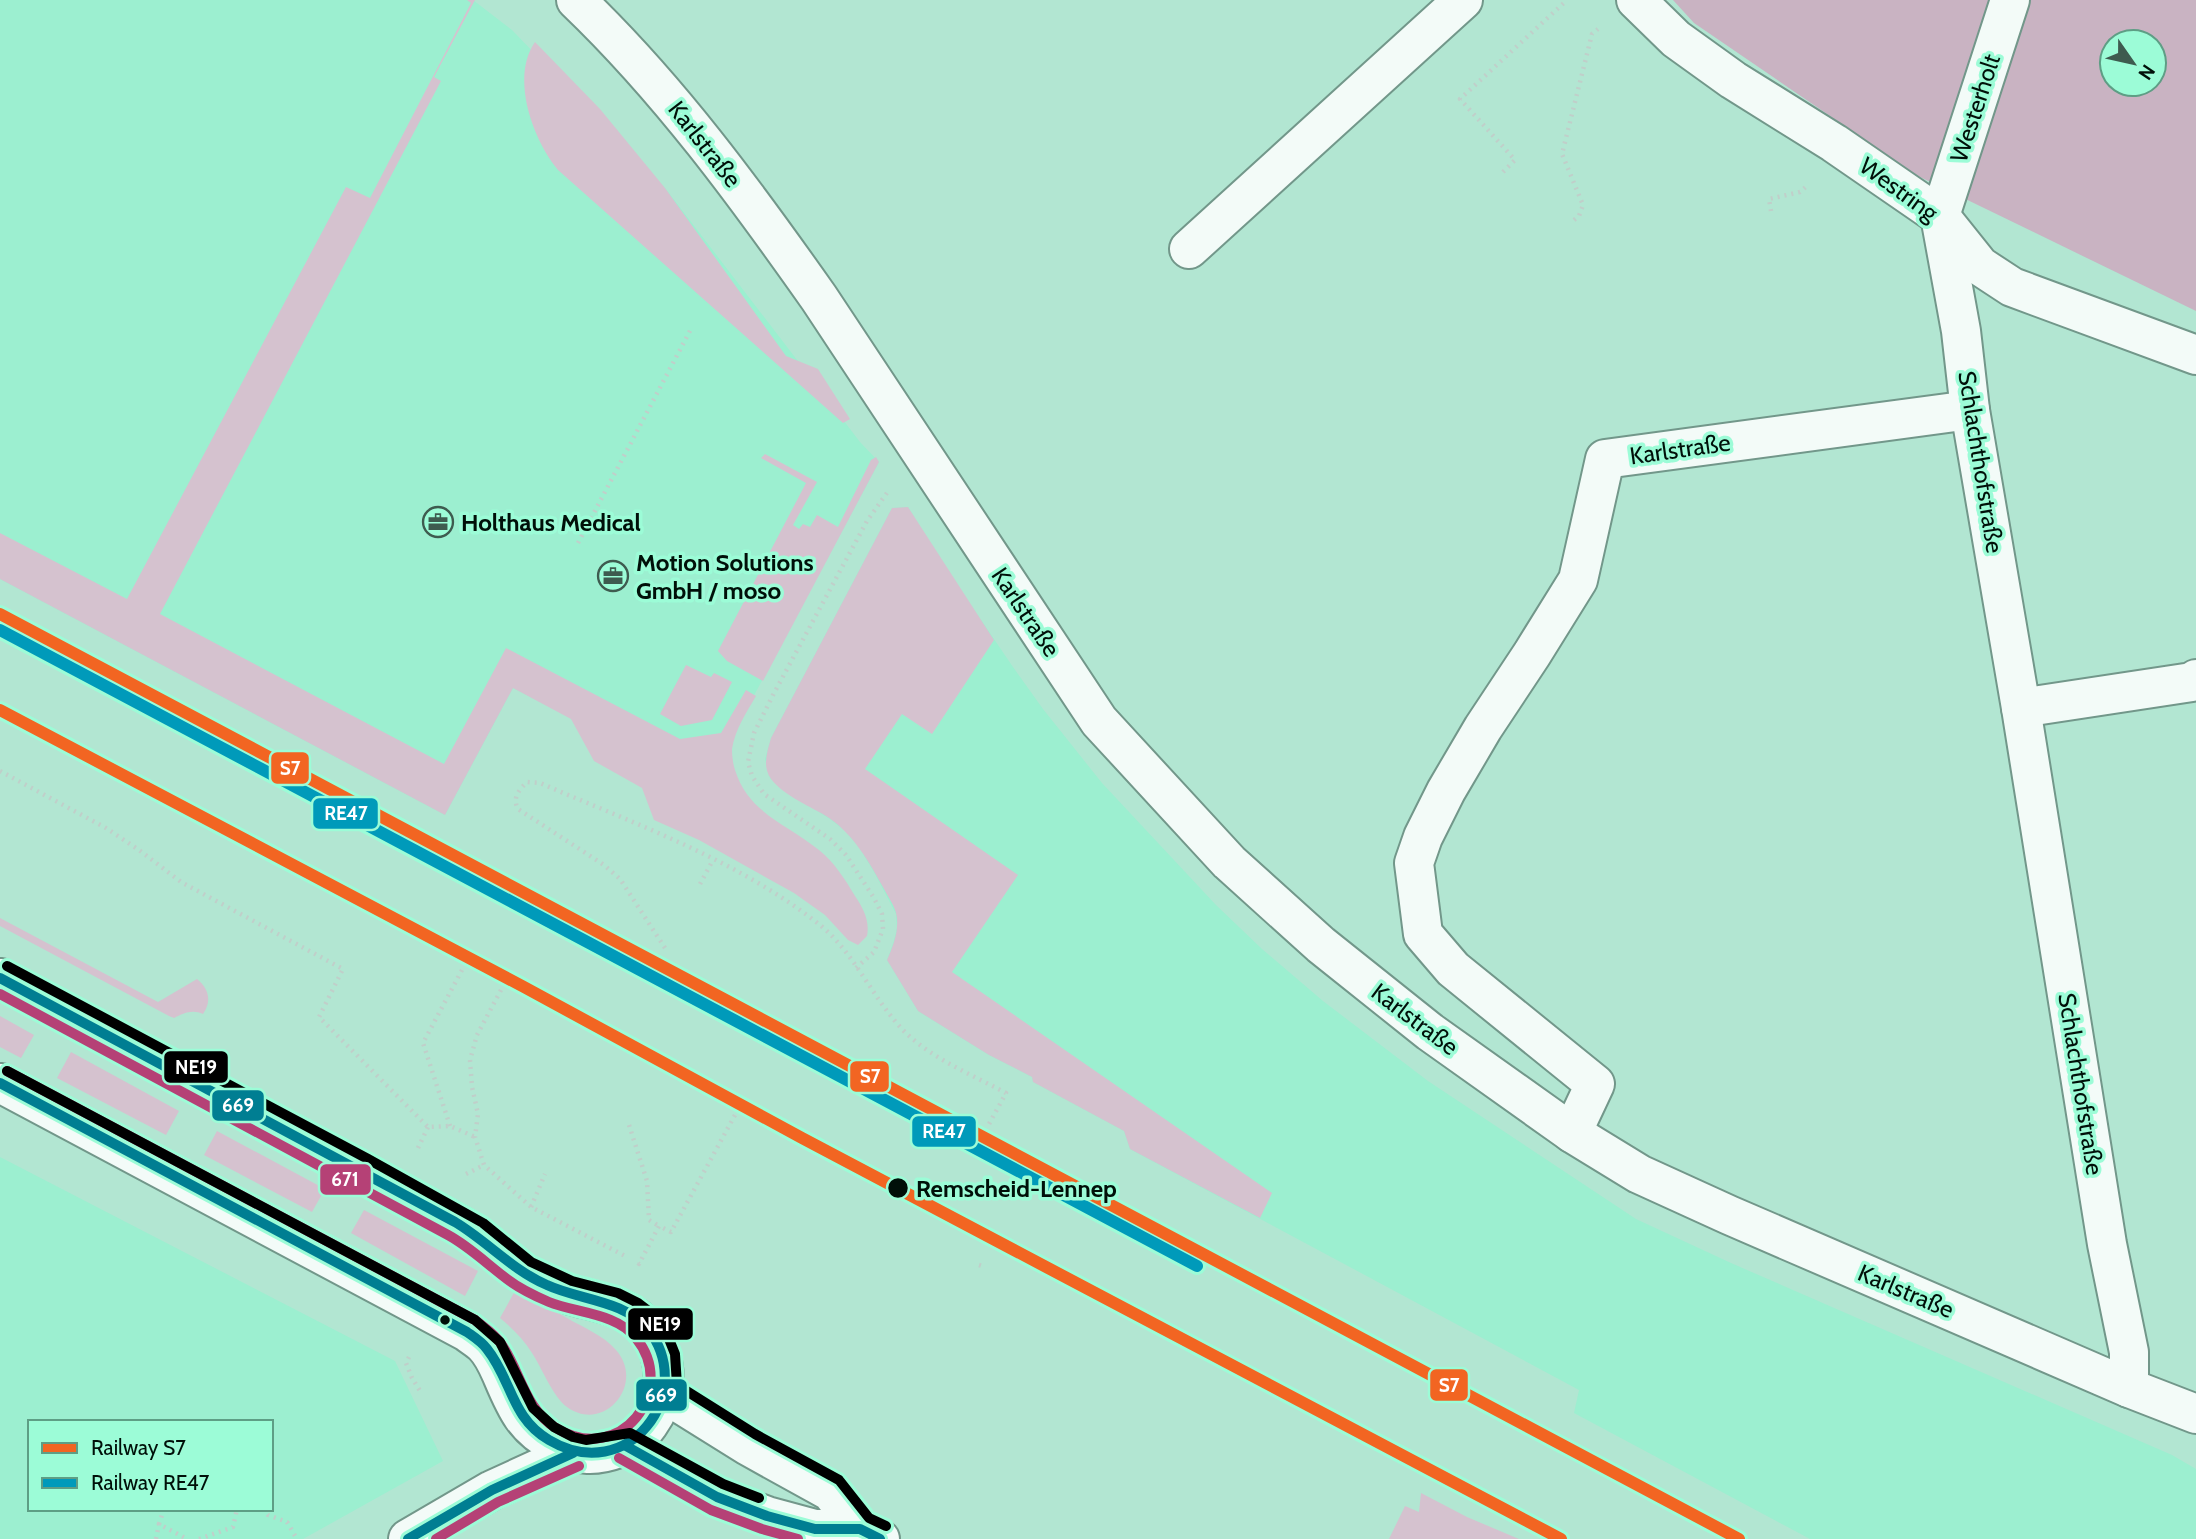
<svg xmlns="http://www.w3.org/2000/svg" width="2196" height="1539" viewBox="0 0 2196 1539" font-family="Cabin,sans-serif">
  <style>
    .built { fill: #9cefd0; fill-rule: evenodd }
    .green { fill: #d5c2cf }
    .forest { fill: #c9b3c2; fill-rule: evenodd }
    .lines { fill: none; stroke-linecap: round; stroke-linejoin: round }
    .minor-casing { stroke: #72978a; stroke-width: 42 }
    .path { stroke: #c0cfca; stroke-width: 4.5; stroke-dasharray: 2 5; stroke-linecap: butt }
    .minor { stroke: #f3fbf8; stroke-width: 38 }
    .bus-1-casing { stroke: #9cfcd7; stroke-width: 16 }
    .bus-2-casing { stroke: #9cfcd7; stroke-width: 16 }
    .bus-3-casing { stroke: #9cfcd7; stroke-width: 16 }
    .bus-1 { stroke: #007e92; stroke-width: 10 }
    .bus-2 { stroke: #b54176; stroke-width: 10 }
    .bus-3 { stroke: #000; stroke-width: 10 }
    .rail-1-casing { stroke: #9cfcd7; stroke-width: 18 }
    .rail-2-casing { stroke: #9cfcd7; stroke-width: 18 }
    .rail-1 { stroke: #f26522; stroke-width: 12 }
    .rail-2 { stroke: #009aba; stroke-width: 12 }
    .stop-dot { fill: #001009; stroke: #9cfcd7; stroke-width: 2.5 }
    .labels { text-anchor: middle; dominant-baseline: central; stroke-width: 7; stroke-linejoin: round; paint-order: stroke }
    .street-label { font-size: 24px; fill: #001009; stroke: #9cfcd7 }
    .poi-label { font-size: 24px; font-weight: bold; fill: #001009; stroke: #9cfcd7; text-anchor: start }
    .stop-label { font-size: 24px; font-weight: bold; fill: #001009; stroke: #9cfcd7; text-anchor: start }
    .line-badge { stroke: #9cfcd7; stroke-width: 2.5 }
    .badge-label { font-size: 19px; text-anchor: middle; font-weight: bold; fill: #fff }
  </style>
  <rect width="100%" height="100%" fill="#b2e6d2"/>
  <g class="built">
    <path d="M0,0H473L512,30L665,188L860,442L879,462L705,787L513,688L445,815L0,579Z"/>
    <path d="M908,507L943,564L1013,667L1043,709L1102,783L1216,905L1262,949L1323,1001L1428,1081L1636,1219L1731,1263L2172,1455L2196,1469V1539H1810L1574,1413L1579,1390L1130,1149L1124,1131L1033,1082L1032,1077L989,1055L918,1011L887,960L894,941L897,928L896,914L874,872L859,847L845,831L830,819L781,788L770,778L765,759L771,738L892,508Z"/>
    <path d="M0,1157L395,1361L443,1461L303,1539H0ZM30,1422H271V1509H30Z"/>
  </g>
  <g class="green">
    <path d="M467,0H475L434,77L441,81L160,614L444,764L506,648L680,739L721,733L746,690L756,696C746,713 735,730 732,749C732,756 733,764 735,770C749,814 786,823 819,850C834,862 845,879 855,896C863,908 870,920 867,936L858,945L848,940L825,915L794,893L699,840L654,820L642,788L594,761L571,719L513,688L445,815L0,579V533L127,599L346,187L370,198L471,3Z"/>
    <path d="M535,42L600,109L665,188L786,356L818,369L850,419L843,423L558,170C533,140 510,78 535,42Z"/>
    <path d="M765,454L817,482L793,525L799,529L803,524L810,527L817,515L838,527L871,460L876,457L879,462L763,681L727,661L718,651L806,483L761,458Z"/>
    <path d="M908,507L994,640L932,734L902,714L865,769L1018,875L952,972L1272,1193L1260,1218L1130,1149L1124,1131L1033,1082L1032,1077L989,1055L918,1011L887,960C893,946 900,929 896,913C894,905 888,897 884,889C869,862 855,836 829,818C811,806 785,797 771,779C762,766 767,752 771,738L892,508Z"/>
    <path d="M686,665L711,677L714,673L732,682L712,720L681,726L660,714Z"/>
    <path d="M0,918L158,1002L197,979C209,989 212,1001 203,1014C193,1009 183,1013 174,1018L169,1016L0,926Z"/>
    <path d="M0,1016L34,1035L21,1058L0,1047Z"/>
    <path d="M71,1052L179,1111L166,1135L57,1078Z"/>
    <path d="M217,1131L325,1189L312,1212L204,1155Z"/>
    <path d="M364,1210L478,1271L465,1296L351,1233Z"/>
    <path d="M516,1289C533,1299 550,1309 567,1318C584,1328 603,1335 616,1350C646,1384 604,1434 567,1407C553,1397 542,1368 532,1353C524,1340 512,1328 500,1318Z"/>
    <path d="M1421,1493L1467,1517L1519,1539H1389L1405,1506L1419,1512Z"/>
  </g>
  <path class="forest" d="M1673,0H2196V311L1918,176L1694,23ZM2112,42H2154V84H2112Z"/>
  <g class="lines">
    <g class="minor-casing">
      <g id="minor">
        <path d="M576,0C669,89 745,193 819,298L1099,721L1229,862L1321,945L1430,1032L1572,1133L1639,1174L1729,1215L2129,1388L2196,1414"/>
        <path d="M1636,0L1676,39L1733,80L1834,143L1940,216L1980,266L2012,287L2196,355"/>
        <path d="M2010,0L1940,216L1961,331L1970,410L2021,708L2107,1244L2129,1352V1388"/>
        <path d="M1189,249L1463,0"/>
        <path d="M2021,708L2192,682L2196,679"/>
        <path d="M0,978C99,1031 197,1084 296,1136C338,1159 380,1181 421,1205C439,1214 457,1223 474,1234C491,1245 504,1261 521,1272C536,1281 555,1290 571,1295C596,1302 622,1305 642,1323C659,1339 666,1366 663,1389C661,1412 642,1440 619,1448C595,1457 580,1456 557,1445C523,1428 515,1406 501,1373C497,1364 492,1353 484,1345C479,1340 472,1336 467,1332L0,1083"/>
        <path d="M1572,1133L1595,1084L1453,969L1423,934L1414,863L1423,837L1446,791L1483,728L1532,654L1578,580L1605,459L1970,410"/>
        <path d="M663,1393L748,1446L831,1492L860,1529L880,1539"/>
        <path d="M626,1446L717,1497L767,1516L815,1529H860"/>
        <path d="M408,1539L492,1490L573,1453"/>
      </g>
    </g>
    <g class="path">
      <path d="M1503,172L1515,160L1460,99L1567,0"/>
      <path d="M1771,211L1769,199L1800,192L1808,185"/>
      <path d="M1574,220L1579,216L1583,205L1562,154L1592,34L1598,29"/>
      <path d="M578,543L692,327"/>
      <path d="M0,771L106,828L139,850L181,882L343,969L319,1017L428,1127L450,1126L475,1137"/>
      <path d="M700,884L713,860"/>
      <path d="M665,948L620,879L604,865L518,809C512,798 519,790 527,782L540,783C635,824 738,860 820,925C851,950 869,990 895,1021C922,1055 969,1073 1006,1093L989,1124"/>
      <path d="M856,968L874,952L883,929L882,914L874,898L846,855L830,839L764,794L752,776L748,762L754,733L773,695L867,521L889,490"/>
      <path d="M501,990L477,1035L470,1060L472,1087L478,1114L475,1137L484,1165L531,1207L627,1257"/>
      <path d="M629,1125L647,1181L649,1220L659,1226"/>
      <path d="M450,1126L423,1043L462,970"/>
      <path d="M418,1148L428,1127"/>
      <path d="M466,1174L484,1165"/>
      <path d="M531,1207L545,1174"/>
      <path d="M638,1263L639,1264L659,1226L671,1232L735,1115"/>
      <path d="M979,1265L982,1266"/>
      <path d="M409,1357L406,1363L412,1378L422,1394"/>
      <path d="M164,1509L159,1524L187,1539"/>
      <path d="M263,1509L268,1515L287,1522L297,1539"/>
      <path d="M156,1539L159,1524"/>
      <path d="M199,1539L233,1527L237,1509"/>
    </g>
    <use href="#minor" class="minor"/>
    <g class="bus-1-casing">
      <g id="bus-1">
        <path d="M0,978L455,1222C487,1241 512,1270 547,1285C579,1300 624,1300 648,1329C698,1393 628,1487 549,1440C511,1418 512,1380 487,1349C482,1342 474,1337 467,1332L0,1083"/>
        <path d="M626,1446L717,1497L767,1516L815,1529H860L880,1539"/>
        <path d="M408,1539L492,1490L573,1453"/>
      </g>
    </g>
    <g class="bus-2-casing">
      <g id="bus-2">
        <path d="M0,994L448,1235C470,1247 487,1264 507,1279C520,1289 535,1296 549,1302C576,1313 617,1313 636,1338C679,1391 620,1467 556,1428C525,1409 521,1373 502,1345C495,1334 485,1328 475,1320L7,1071"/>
        <path d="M619,1458L711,1510L762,1529L798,1539"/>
        <path d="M436,1539L498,1502L579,1466"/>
      </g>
    </g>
    <g class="bus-3-casing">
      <g id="bus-3">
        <path d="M7,966L368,1159L483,1223L531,1262L572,1281L618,1293L638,1303L655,1316L667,1334L675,1354L677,1385L755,1434L839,1480L869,1518L886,1526"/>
        <path d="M7,1071L475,1320L500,1342L533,1408L554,1427L573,1437L586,1440L630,1433L723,1484L759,1498"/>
      </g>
    </g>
    <use href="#bus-1" class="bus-1"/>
    <use href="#bus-2" class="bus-2"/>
    <use href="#bus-3" class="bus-3"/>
    <g class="rail-1-casing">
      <g id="rail-1">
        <path d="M0,614L1739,1539"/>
        <path d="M0,710L524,987L802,1138L1561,1539"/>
      </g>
    </g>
    <g class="rail-2-casing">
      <path id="rail-2" d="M0,630L1197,1266"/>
    </g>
    <use href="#rail-1" class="rail-1"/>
    <use href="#rail-2" class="rail-2"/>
  </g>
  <defs>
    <g id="office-ring" transform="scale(1.575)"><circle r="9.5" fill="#9cfcd7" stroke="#3e5b4f" stroke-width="1.5"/><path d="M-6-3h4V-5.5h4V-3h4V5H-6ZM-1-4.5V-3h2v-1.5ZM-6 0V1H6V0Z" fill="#3e5b4f"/></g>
  </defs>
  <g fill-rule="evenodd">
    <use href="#office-ring" x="438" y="522"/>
    <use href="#office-ring" x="613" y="576"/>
  </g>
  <g class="stop-dot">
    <circle cx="898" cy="1188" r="11"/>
    <circle cx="445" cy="1320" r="6"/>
  </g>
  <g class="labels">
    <g class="street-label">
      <text transform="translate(1975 108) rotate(-72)">Westerholt</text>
      <text transform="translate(705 144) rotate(52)">Karlstraße</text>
      <text transform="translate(1899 189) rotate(36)">Westring</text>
      <text transform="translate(1680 449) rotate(-8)">Karlstraße</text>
      <text transform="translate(1981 462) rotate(81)">Schlachthofstraße</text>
      <text transform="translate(1026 612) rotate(56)">Karlstraße</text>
      <text transform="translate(1415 1019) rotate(37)">Karlstraße</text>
      <text transform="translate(2081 1084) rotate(81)">Schlachthofstraße</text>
      <text transform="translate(1906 1291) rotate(23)">Karlstraße</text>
    </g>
    <g class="poi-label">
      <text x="461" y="522">Holthaus Medical</text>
      <text x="636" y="562">Motion Solutions<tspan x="636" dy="28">GmbH / moso</tspan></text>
    </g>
    <g class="stop-label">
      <text x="916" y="1188">Remscheid-Lennep</text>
    </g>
  </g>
  <g class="line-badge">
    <rect x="270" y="751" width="40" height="34" rx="7" fill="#f26522"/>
    <rect x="312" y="797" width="67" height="33" rx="7" fill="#009aba"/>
    <rect x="163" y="1050" width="66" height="34" rx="7" fill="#000"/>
    <rect x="849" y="1060" width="41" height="33" rx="7" fill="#f26522"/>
    <rect x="211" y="1089" width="54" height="33" rx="7" fill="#007e92"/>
    <rect x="911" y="1115" width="66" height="33" rx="7" fill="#009aba"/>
    <rect x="319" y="1163" width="53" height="33" rx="7" fill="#b54176"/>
    <rect x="627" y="1307" width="67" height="34" rx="7" fill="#000"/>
    <rect x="1429" y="1368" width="40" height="34" rx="7" fill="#f26522"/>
    <rect x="635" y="1378" width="53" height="34" rx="7" fill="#007e92"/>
  </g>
  <g class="badge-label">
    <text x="290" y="775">S7</text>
    <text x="346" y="820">RE47</text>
    <text x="196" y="1074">NE19</text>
    <text x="870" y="1083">S7</text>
    <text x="238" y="1112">669</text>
    <text x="944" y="1138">RE47</text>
    <text x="345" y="1186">671</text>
    <text x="660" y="1331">NE19</text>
    <text x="1449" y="1392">S7</text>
    <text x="661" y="1402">669</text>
  </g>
  <rect x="28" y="1420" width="245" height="91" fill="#9cfcd7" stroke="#5e9e85" stroke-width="2"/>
  <rect x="42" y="1443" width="35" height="10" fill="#f26522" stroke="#5e9e85" stroke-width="2"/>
  <text x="91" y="1455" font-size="21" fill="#001009">Railway S7</text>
  <rect x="42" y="1478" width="35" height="10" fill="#009aba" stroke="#5e9e85" stroke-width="2"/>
  <text x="91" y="1490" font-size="21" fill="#001009">Railway RE47</text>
  <g transform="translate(2133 63) rotate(124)"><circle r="33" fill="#9cfcd7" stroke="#5e9e85" stroke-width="2"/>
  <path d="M0-5L12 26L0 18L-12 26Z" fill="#3e5b4f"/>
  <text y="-10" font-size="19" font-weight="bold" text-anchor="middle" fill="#001009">N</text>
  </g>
</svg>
